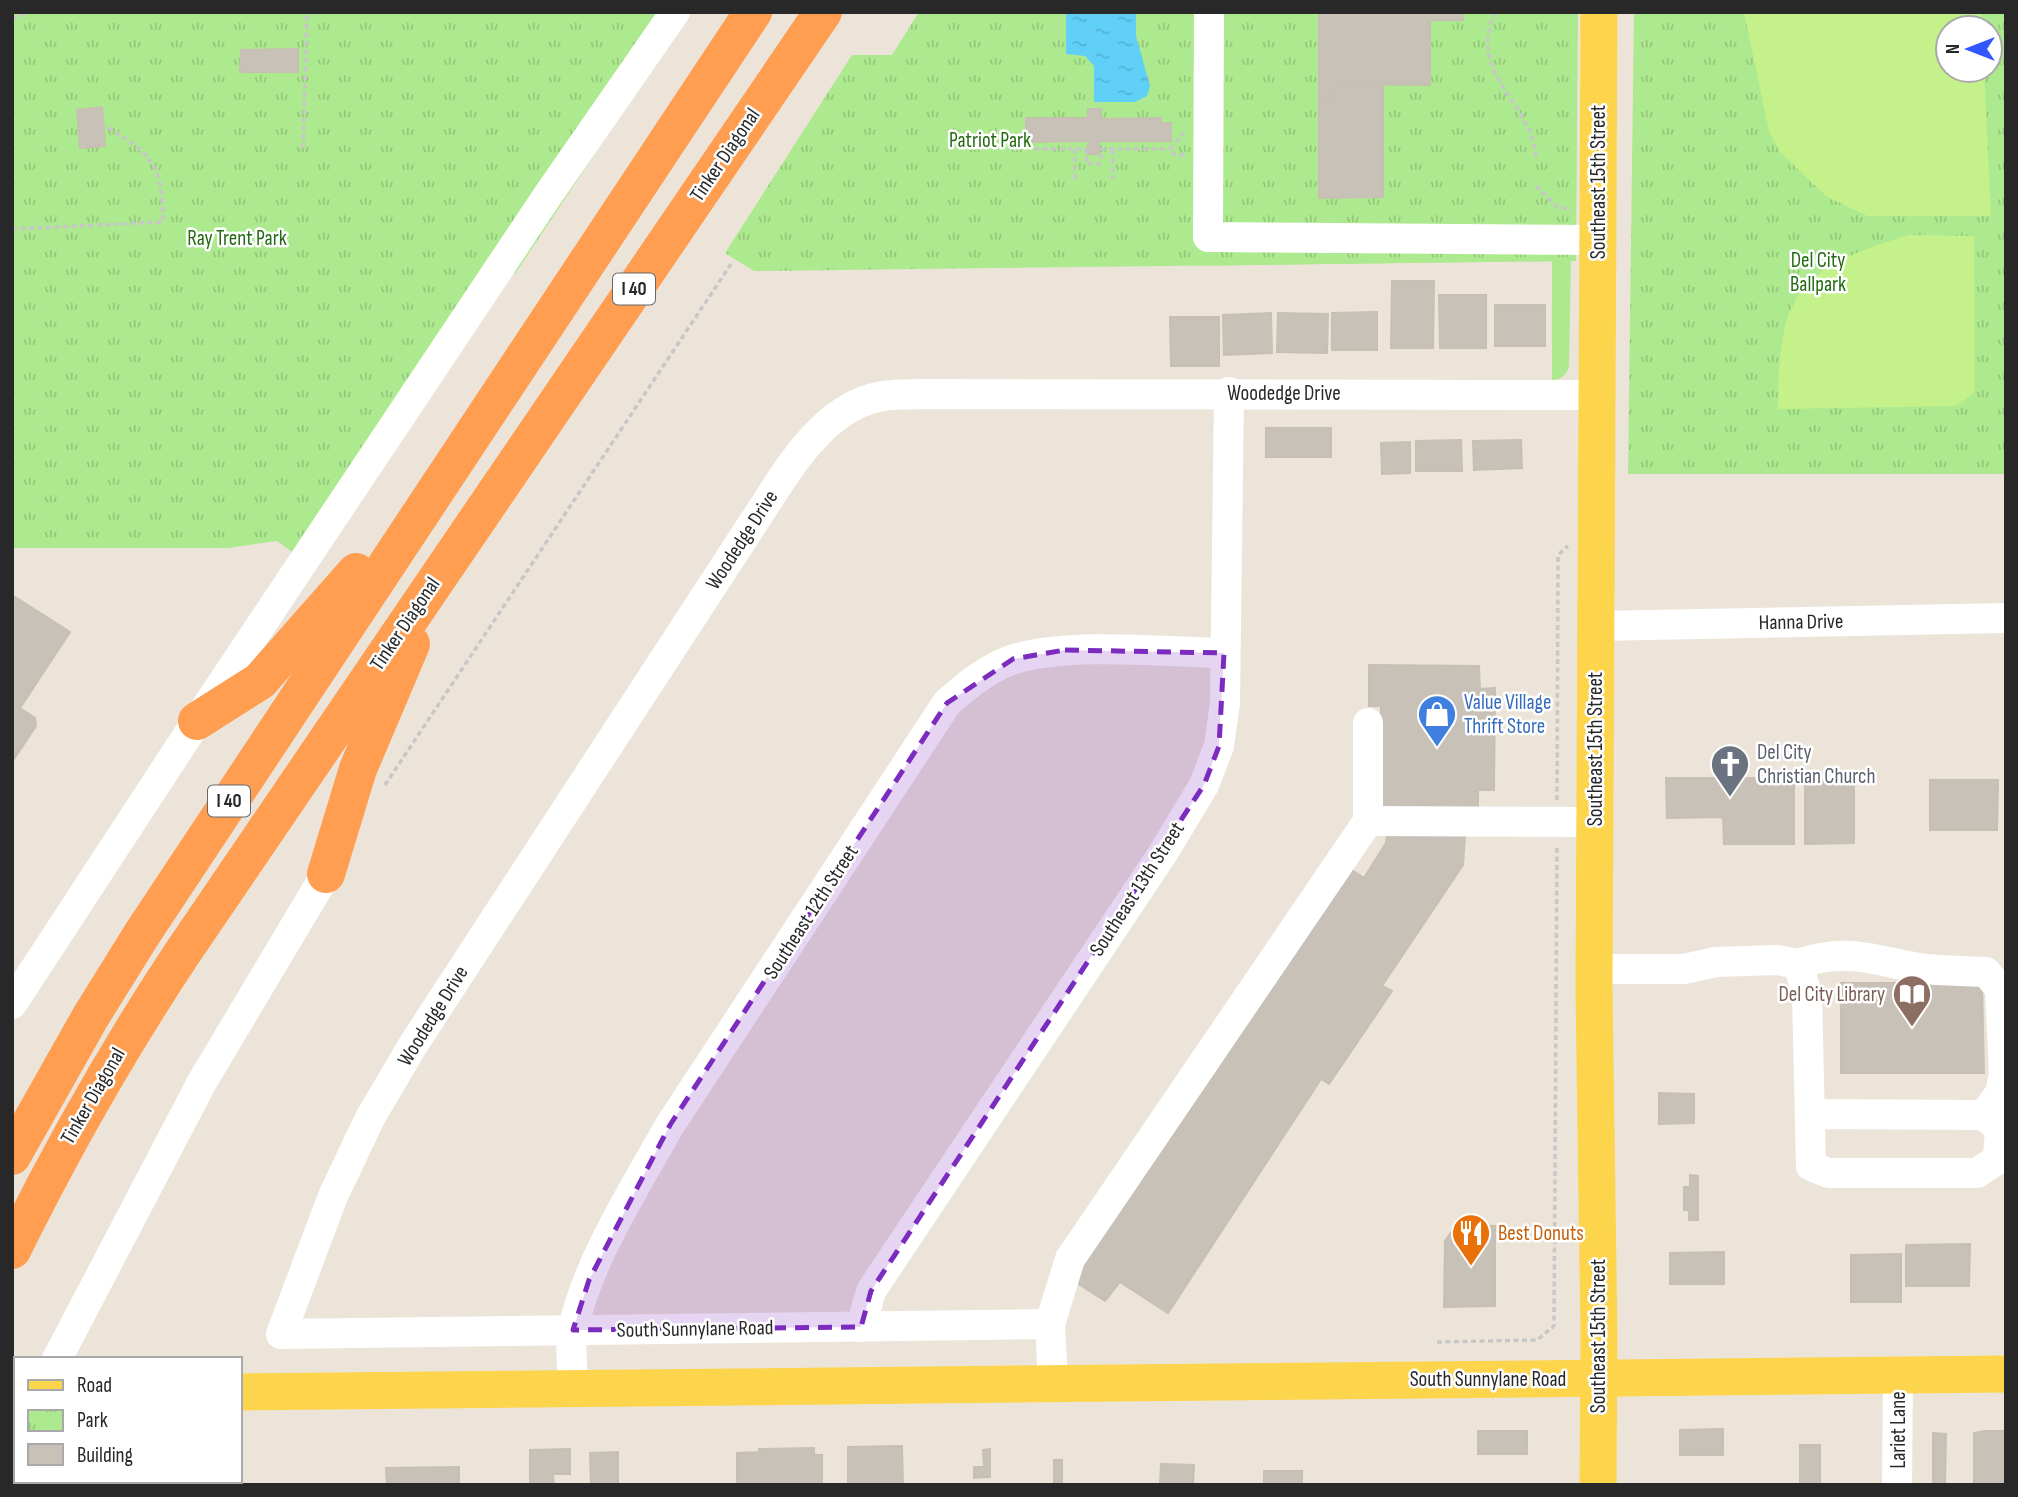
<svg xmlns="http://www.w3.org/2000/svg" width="2018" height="1497" viewBox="0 0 2018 1497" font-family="'Sofia Sans Condensed',sans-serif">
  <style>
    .grass { fill: #ade98e }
    .park { fill: url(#park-tufts); fill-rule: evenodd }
    .pitch { fill: #c4f189 }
    .water { fill: url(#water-ripples) }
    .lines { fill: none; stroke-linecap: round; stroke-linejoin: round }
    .stream { stroke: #60d0f9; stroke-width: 6 }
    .building { fill: #c7c1b8; stroke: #c7c0b2; stroke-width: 2 }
    .path { stroke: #c7c7c7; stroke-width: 3.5; stroke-dasharray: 5 3.5; stroke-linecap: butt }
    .minor { stroke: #fff; stroke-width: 30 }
    .major { stroke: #fdd54c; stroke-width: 37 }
    .highway { stroke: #ff9d50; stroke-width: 38 }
    .marked { fill: #7b2cbf; fill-opacity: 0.2; stroke: #7b2cbf; stroke-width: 5; stroke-dasharray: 14 9; stroke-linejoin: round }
    .labels { text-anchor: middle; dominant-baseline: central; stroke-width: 5; stroke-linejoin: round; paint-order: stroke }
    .shield { fill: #fff; stroke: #686868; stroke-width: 2 }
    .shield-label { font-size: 19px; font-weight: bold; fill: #282828 }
    .park-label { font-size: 21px; fill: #246a13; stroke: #fff }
    .street-label { font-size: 21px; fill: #282828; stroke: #fff }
    .shop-label { font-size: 21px; fill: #366cbe; stroke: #fff; text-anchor: start }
    .worship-label { font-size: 21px; fill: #5b616d; stroke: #fff; text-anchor: start }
    .education-label { font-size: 21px; fill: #785e54; stroke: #fff; text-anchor: end }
    .food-label { font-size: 21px; fill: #c56008; stroke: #fff; text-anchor: start }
  </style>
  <defs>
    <pattern id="park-tufts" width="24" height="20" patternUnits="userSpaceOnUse" patternTransform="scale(1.75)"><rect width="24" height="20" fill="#ade98e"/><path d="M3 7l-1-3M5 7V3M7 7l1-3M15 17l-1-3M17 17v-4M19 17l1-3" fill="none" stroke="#95c87a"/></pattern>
    <pattern id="water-ripples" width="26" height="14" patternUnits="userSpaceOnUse" patternTransform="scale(1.75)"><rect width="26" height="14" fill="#60d0f9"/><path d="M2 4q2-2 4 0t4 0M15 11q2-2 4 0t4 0" fill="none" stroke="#53b3d5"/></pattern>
  </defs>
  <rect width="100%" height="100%" fill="#ece4d8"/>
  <path class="grass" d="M1571,254L1569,367C1566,375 1561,380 1552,380V261L1188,266Z"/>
  <g class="park">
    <path d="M12,12H689L515,274L494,258L295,554L277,541L228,548H12Z"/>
    <path d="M919,12H1578L1576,261L754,271L725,253L852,55H892Z"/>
    <path d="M1634,12H2006V474H1628ZM1948,28H1990V70H1948Z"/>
  </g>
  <g class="pitch">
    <path d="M1744,12H1981L1982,28H1948V70H1984L1991,216H1867L1826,196L1780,152L1769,131Z"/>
    <path d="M1909,235L1974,236L1975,392L1957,406L1778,409C1778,292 1797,269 1909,235Z"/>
  </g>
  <path class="water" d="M1066,12H1136V36L1150,86L1147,96L1135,102H1094V66L1085,56L1066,54Z"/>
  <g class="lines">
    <path class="stream" d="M88,1481L89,1485"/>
  </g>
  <g class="building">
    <path d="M1319,12H1462L1463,20H1430V85L1333,84L1334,99L1319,98Z"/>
    <path d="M298,49V72H240L241,50Z"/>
    <path d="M1333,84H1383V197L1319,198V98L1334,99Z"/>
    <path d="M102,107L105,146L80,148L77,110Z"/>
    <path d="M1088,109H1101V119L1161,118V123H1171V141H1099V154H1088V141L1026,142V118H1088Z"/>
    <path d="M1392,281H1434L1433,348H1391Z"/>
    <path d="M1439,295H1486V348H1440Z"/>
    <rect x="1495" y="305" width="50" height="41"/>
    <path d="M1377,312V350H1332V313Z"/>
    <path d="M1271,313L1272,353L1224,355L1223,315Z"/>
    <path d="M1278,313L1328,314L1327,353L1277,352Z"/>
    <path d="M1170,317H1219V366H1171Z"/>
    <rect x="1266" y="428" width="65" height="29"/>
    <path d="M1461,440L1462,471H1416V441Z"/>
    <path d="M1521,440L1522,468L1474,470L1473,441Z"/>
    <path d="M1410,442V473L1382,474L1381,443Z"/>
    <path d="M12,595L70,632L20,708L35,718L36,726L12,762Z"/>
    <path d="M1369,665L1479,666L1480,689L1495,688L1494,790H1478V810H1381V706H1369Z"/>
    <path d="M1666,778H1794V844H1724L1723,817L1667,818Z"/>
    <path d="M1805,780H1854V843L1805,844Z"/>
    <path d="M1930,780H1998L1997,830H1930Z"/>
    <path d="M1387,835H1465L1463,865L1382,986L1392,991L1329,1084L1321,1079L1168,1313L1120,1282L1105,1301L1071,1279L1344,865L1364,878L1386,843Z"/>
    <path d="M1841,983H1982L1984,1073H1841Z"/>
    <path d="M1659,1093L1694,1094V1123L1659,1124Z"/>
    <path d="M1690,1175L1698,1176V1220H1689V1210H1684V1187H1690Z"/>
    <path d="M1456,1225L1495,1226V1306L1444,1307L1445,1241Z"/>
    <path d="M1970,1244L1969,1286H1906V1245Z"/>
    <path d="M1724,1252V1284H1670V1253Z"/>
    <path d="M1901,1254V1302H1851V1255Z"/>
    <path d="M1723,1429V1455H1680V1430Z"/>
    <rect x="1478" y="1431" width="49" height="23"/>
    <path d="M1985,1431H2006V1485H1974V1433Z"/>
    <path d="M1933,1433L1946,1434L1945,1485H1933Z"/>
    <rect x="1800" y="1445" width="20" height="40"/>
    <path d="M902,1446L903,1485H848V1447Z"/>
    <path d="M814,1448V1455H822V1485H737V1453L759,1452V1449Z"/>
    <path d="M570,1449V1474H553L554,1485H530V1450Z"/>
    <path d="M990,1449V1477L974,1478V1467H984L983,1450Z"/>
    <path d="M618,1452V1485H591L590,1453Z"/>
    <path d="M1054,1460H1062V1483L1054,1482Z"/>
    <path d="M1161,1464L1194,1465L1193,1485H1160Z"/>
    <path d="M459,1467V1485H387L386,1468Z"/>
    <rect x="1264" y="1471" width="38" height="14"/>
  </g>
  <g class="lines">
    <g class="path">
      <path d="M1495,12C1466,75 1533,103 1536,157"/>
      <path d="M12,20L27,12"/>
      <path d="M303,148L307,12"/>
      <path d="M1034,149H1086V163L1100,164L1102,149H1170"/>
      <path d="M1113,150V179"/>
      <path d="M1184,155L1174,154L1170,149L1184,133"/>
      <path d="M1075,179V150"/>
      <path d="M1536,186L1557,206L1571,210"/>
      <path d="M12,229L163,222C162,162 153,156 104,125"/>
      <path d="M385,785L733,261"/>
      <path d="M1557,800L1558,555L1568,546"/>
      <path d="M1437,1342L1537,1340L1554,1326L1557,846"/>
    </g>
    <g class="minor">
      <path d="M1209,12L1208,237L1598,240"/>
      <path d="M1596,626L2006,618"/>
      <path d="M1368,821L1595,822"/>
      <path d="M1798,964C1851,946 1875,962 1926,969C1946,971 1966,971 1986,972L2000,989L2004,1073L2000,1093L1984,1115"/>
      <path d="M1594,969H1684L1716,962L1777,960L1798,964L1807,994L1811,1166L1828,1173H1977L1998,1159L2000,1129L1984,1115L1811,1114"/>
      <path d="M12,1004L197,721L548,195L675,12"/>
      <path d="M1050,1324L1070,1259L1368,821V723"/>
      <path d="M861,1327L871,1291L1163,853L1204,785L1219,746L1225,703L1229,392"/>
      <path d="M57,1359L202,1082L326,874"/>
      <path d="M1053,1382L1050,1324L281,1334L333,1196L370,1118L413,1045L783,477C805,444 836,406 878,397C890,394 904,395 917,394L1596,395"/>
      <path d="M573,1388C573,1369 569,1347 573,1329C587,1262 637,1184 670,1125L947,703C966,686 989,667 1014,659C1074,642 1161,652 1224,653"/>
      <path d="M12,1466L16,1456"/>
      <path d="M1897,1485L1898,1375"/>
    </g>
    <g class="major">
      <path d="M240,1392L2006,1374"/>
      <path d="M12,1395H16"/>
      <path d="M1598,1485L1599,1337L1594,989L1599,12"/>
    </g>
    <g class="highway">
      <path d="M197,721L260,681L356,572"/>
      <path d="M326,874L358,769L411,644"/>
      <path d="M12,1156L91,1016L142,934L753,12"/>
      <path d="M12,1250C63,1147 118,1050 181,955L823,12"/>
    </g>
  </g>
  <path class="marked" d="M1065,650L1224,653L1219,746L1204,785L871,1291L861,1327L573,1330L589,1280L670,1125L947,703L1013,659Z"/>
  <defs>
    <g id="shop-pin" transform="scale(2.0125)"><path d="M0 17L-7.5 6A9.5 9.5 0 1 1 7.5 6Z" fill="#3f7fe0" stroke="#fff"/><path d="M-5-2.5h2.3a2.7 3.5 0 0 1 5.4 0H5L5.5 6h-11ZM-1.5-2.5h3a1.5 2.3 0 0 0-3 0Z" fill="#fff"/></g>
    <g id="church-pin" transform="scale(2.0125)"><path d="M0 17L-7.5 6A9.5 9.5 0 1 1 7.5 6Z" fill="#6b7280" stroke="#fff"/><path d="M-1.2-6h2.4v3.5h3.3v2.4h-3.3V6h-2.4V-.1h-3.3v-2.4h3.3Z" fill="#fff"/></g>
    <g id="library-pin" transform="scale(2.0125)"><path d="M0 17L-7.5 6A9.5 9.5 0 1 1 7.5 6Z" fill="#8d6e63" stroke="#fff"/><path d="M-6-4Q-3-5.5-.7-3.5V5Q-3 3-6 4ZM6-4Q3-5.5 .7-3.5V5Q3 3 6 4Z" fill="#fff"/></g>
    <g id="restaurant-pin" transform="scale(2.0125)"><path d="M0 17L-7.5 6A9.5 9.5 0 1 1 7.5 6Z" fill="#e8710a" stroke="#fff"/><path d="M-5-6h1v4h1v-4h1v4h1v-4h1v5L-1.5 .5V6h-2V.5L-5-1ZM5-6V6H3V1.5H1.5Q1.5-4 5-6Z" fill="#fff"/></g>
  </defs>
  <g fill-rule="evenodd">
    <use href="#shop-pin" x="1437" y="714"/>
    <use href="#church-pin" x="1730" y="764"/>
    <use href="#library-pin" x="1912" y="994"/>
    <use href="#restaurant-pin" x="1471" y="1233"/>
  </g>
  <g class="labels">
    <g class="shield">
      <rect x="613" y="273.5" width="42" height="31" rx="5"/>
      <rect x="208" y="785.5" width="42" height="31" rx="5"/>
    </g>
    <g class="shield-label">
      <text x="634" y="289">I 40</text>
      <text x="229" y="801">I 40</text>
    </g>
    <g class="park-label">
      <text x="990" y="140">Patriot Park</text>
      <text x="237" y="238">Ray Trent Park</text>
      <text x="1818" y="260">Del City<tspan x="1818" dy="24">Ballpark</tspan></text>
    </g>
    <g class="street-label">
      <text transform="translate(725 155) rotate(-56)">Tinker Diagonal</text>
      <text transform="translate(1598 182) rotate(-90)">Southeast 15th Street</text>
      <text x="1284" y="393">Woodedge Drive</text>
      <text transform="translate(742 540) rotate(-57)">Woodedge Drive</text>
      <text transform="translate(1801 622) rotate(-1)">Hanna Drive</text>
      <text transform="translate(405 624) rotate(-56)">Tinker Diagonal</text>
      <text transform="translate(1595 749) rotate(-90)">Southeast 15th Street</text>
      <text transform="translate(1137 889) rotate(-57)">Southeast 13th Street</text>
      <text transform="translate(811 912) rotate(-57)">Southeast 12th Street</text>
      <text transform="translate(433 1016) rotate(-58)">Woodedge Drive</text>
      <text transform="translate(93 1096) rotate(-60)">Tinker Diagonal</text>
      <text transform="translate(695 1329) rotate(-1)">South Sunnylane Road</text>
      <text transform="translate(1598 1336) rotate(-90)">Southeast 15th Street</text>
      <text x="1488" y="1379">South Sunnylane Road</text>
      <text transform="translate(1898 1430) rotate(-90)">Lariet Lane</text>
    </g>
    <g class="shop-label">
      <text x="1464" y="702">Value Village<tspan x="1464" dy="24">Thrift Store</tspan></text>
    </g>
    <g class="worship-label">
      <text x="1757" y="752">Del City<tspan x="1757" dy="24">Christian Church</tspan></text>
    </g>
    <g class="education-label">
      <text x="1885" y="994">Del City Library</text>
    </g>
    <g class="food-label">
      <text x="1498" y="1233">Best Donuts</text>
    </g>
  </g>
  <rect width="2018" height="1497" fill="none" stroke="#282828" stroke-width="28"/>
  <rect x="14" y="1357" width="228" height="126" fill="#ffffff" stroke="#a9a9a9" stroke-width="2"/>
  <rect x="28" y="1380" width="35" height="10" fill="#fdd54c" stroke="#a9a9a9" stroke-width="2"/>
  <text x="77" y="1392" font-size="21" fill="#282828">Road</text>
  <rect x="28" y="1410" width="35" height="21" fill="url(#park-tufts)" stroke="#a9a9a9" stroke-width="2"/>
  <text x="77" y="1427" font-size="21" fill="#282828">Park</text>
  <rect x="28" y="1444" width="35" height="21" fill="#c7c1b8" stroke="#a9a9a9" stroke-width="2"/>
  <text x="77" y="1462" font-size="21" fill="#282828">Building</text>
  <g transform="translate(1969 49) rotate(270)"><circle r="33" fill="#ffffff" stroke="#a9a9a9" stroke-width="2"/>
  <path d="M0-5L12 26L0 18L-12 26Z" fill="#3257ff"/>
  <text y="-10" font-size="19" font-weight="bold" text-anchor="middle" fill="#282828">N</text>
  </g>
</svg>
